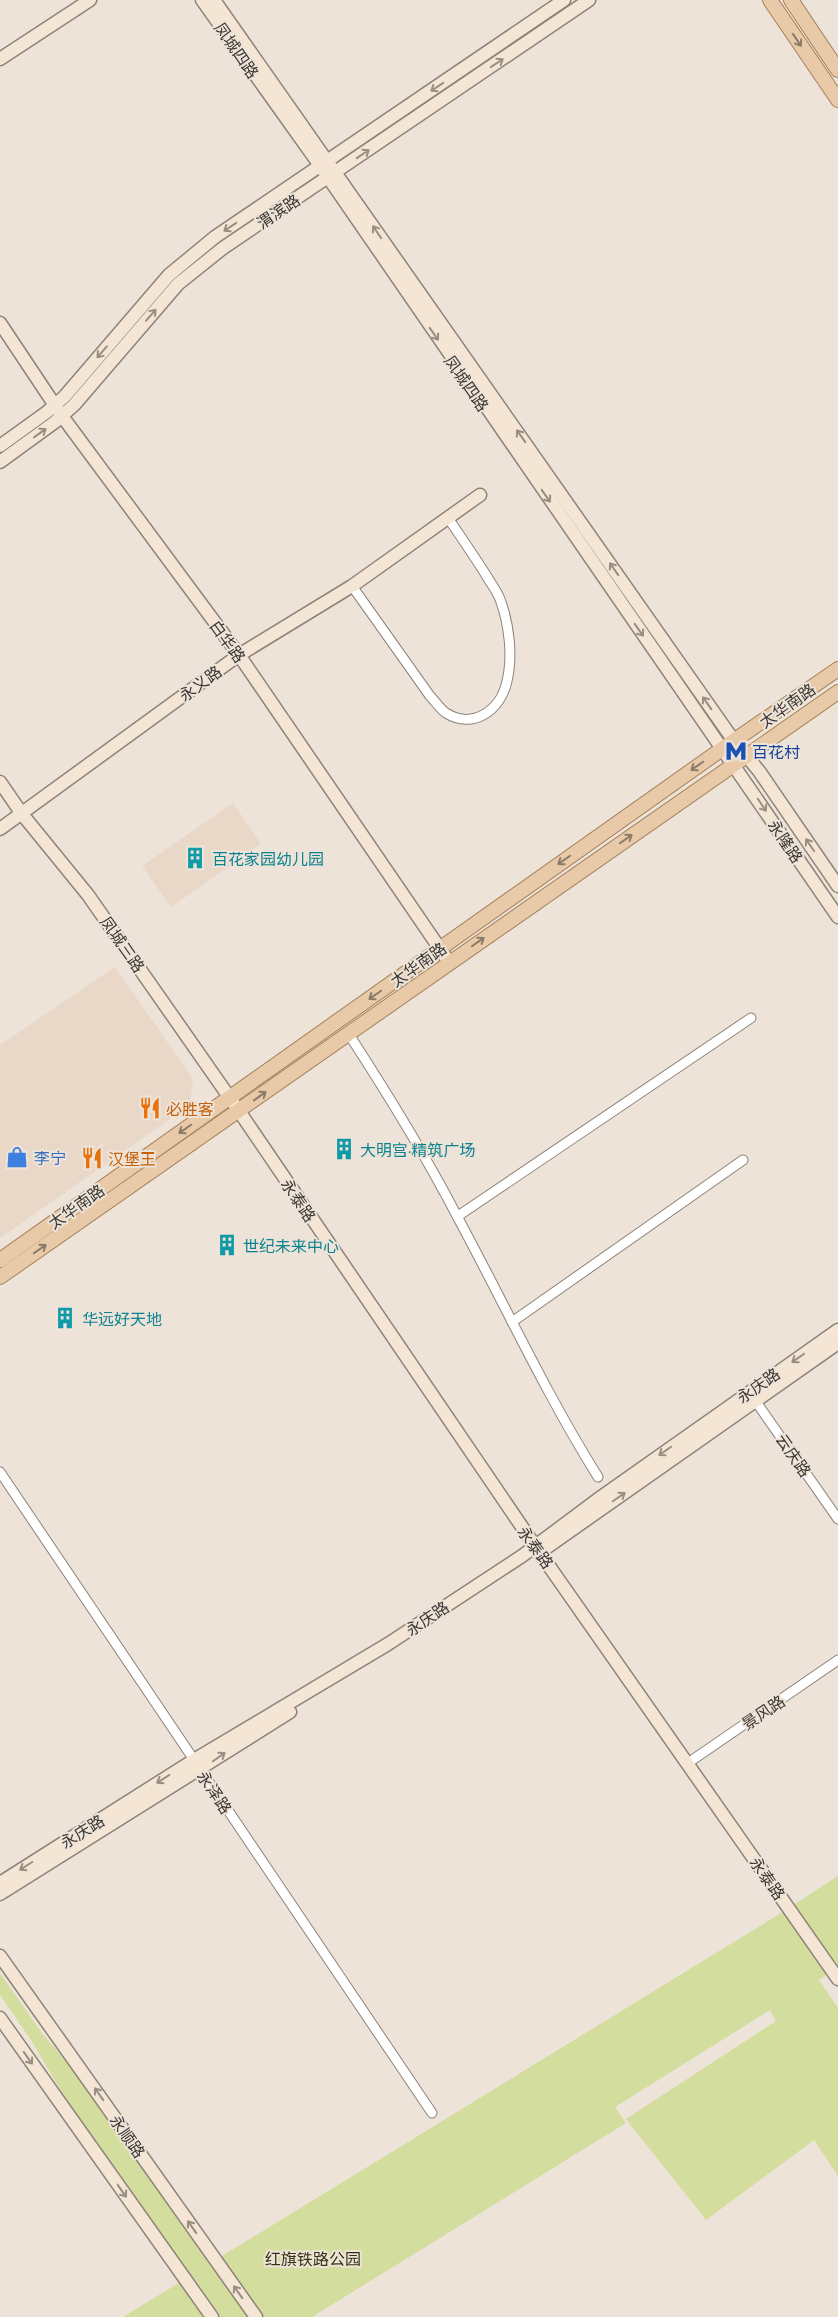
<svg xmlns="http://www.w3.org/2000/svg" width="838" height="2317" viewBox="0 0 838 2317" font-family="Barlow,'Noto Sans SC',sans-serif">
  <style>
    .built { fill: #e9d8c7 }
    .green { fill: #d2dd9e }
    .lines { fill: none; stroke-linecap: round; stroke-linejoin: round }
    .street-casing { stroke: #8d8379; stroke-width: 11 }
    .secondary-casing { stroke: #8d8379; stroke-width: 15 }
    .primary-casing { stroke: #a3805a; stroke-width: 16 }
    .street { stroke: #fff; stroke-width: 9 }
    .secondary { stroke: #f4e5d4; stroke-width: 12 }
    .primary { stroke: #e9caa8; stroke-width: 14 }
    .oneway { stroke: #8a7a68 }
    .oneway2 { stroke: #988e84 }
    .labels { text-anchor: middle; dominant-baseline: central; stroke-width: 4; stroke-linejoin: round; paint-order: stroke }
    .street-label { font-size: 16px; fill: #3c3834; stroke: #eee3d8 }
    .transit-label { font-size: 16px; fill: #164399; stroke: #eee3d8; text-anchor: start }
    .culture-label { font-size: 16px; fill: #0d838f; stroke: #eee3d8; text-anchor: start }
    .food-label { font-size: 16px; fill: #c56008; stroke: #eee3d8; text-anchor: start }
    .shop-label { font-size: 16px; fill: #366cbe; stroke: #eee3d8; text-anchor: start }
    .park-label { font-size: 16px; fill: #303510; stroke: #eee3d8 }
  </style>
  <rect width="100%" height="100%" fill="#eee3d8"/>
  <g class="built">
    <path d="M233,803L261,844L171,907L142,866Z"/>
    <path d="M115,967L193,1079L190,1105L0,1238V1045Z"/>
  </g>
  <path class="green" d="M838,1876V1968L819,1980L838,2008V2176L814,2140L706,2220L626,2119L776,2021L770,2010L615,2107L626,2123L312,2317H123L190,2276L61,2091L31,2040L0,1995V1973L41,2032L79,2077L209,2264L778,1915Z"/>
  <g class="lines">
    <g class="street-casing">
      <g id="street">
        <path d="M352,586L430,696C435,701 440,709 446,713C473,730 501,710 507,681C513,656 509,625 501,602C498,592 491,584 486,575C474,556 461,537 448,518"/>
        <path d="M348,1033C387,1093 425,1154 458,1218C505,1305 546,1394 598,1477"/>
        <path d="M458,1216L751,1018"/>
        <path d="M512,1322L743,1160"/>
        <path d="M752,1396L838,1519"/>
        <path d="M0,1472L432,2113"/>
        <path d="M688,1763L838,1660"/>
      </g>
    </g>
    <g class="secondary-casing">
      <g id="secondary">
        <path d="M202,0L321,167L838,917"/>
        <path d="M214,0L734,741L759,771L838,886"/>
        <path d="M0,59L90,0"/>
        <path d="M0,323L62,416L239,655L449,962"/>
        <path d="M0,446L47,412L65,396L169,275L215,237L564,0"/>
        <path d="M0,462L55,422L74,405L178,284L223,248L589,0"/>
        <path d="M0,782L22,814L88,895L239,1111L535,1546L838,1979"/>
        <path d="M0,829L239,655L352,586L480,495"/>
        <path d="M543,1550L838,1343"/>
        <path d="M0,1883L194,1760L388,1644L522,1556L597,1500L838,1330"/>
        <path d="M0,1894L290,1712"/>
        <path d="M0,1956L256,2317"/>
        <path d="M0,2018L212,2317"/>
      </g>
    </g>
    <g class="primary-casing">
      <g id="primary">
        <path d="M770,0L838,100"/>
        <path d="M791,0L838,70"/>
        <path d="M0,1260L722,749L838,669"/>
        <path d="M0,1277L838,692"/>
      </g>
    </g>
    <use href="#street" class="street"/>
    <use href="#secondary" class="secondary"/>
    <use href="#primary" class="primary"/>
  </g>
  <defs><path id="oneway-shaft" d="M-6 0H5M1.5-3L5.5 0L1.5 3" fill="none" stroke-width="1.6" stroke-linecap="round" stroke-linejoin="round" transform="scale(1.25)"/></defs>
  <g class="oneway">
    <use href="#oneway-shaft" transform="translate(797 40) rotate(56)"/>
    <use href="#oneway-shaft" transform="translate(697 766) rotate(145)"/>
    <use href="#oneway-shaft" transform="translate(626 839) rotate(-35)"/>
    <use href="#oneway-shaft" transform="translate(564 860) rotate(145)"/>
    <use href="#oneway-shaft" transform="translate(478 942) rotate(-35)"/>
    <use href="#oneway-shaft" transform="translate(375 995) rotate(145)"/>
    <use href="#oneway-shaft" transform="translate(260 1096) rotate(-36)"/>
    <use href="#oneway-shaft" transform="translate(185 1129) rotate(145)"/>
    <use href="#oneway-shaft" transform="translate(40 1249) rotate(-35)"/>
  </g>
  <g class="oneway2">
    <use href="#oneway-shaft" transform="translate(497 63) rotate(-34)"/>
    <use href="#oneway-shaft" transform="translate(437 87) rotate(146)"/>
    <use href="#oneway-shaft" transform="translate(363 154) rotate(-34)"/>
    <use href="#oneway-shaft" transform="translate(230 227) rotate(146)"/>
    <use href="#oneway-shaft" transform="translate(377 232) rotate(-124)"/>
    <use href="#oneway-shaft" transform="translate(151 315) rotate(-49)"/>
    <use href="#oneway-shaft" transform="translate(434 334) rotate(55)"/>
    <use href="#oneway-shaft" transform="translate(102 352) rotate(131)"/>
    <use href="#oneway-shaft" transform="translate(40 433) rotate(-36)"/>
    <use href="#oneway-shaft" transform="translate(521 436) rotate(-125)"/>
    <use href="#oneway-shaft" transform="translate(546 496) rotate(55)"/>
    <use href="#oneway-shaft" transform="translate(614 569) rotate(-125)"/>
    <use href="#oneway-shaft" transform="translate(639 630) rotate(55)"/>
    <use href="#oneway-shaft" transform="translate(707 703) rotate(-125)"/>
    <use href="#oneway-shaft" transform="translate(762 805) rotate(56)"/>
    <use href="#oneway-shaft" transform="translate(810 845) rotate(-124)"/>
    <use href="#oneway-shaft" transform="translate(798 1358) rotate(145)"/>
    <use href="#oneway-shaft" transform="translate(665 1451) rotate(145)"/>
    <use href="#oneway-shaft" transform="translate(619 1497) rotate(-35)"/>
    <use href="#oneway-shaft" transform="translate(219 1757) rotate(-35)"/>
    <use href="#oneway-shaft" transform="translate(163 1779) rotate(148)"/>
    <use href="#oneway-shaft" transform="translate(26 1866) rotate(148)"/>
    <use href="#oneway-shaft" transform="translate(28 2058) rotate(55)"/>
    <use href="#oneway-shaft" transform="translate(99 2094) rotate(-125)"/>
    <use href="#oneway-shaft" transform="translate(122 2191) rotate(55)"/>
    <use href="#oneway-shaft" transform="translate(192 2227) rotate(-125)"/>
    <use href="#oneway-shaft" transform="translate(238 2292) rotate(-125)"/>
  </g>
  <defs>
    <g id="metro-bare" transform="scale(1.725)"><path d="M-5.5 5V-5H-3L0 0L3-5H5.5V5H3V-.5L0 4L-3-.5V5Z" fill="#1a4fb4" stroke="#eee3d8" stroke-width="2.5" paint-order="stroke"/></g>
    <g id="building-bare" transform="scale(1.725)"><path d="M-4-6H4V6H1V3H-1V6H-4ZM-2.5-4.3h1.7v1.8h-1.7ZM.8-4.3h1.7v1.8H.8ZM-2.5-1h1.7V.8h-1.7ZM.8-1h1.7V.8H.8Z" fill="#0f9aa8" stroke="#eee3d8" stroke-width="2.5" paint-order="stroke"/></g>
    <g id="restaurant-bare" transform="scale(1.725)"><path d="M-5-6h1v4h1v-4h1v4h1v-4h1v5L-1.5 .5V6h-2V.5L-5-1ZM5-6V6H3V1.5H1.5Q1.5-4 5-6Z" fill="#e8710a" stroke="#eee3d8" stroke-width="2.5" paint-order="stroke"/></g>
    <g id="shop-bare" transform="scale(1.725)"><path d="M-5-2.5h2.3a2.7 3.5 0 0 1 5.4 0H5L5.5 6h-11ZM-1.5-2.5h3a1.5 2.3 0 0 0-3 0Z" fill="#3f7fe0" stroke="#eee3d8" stroke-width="2.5" paint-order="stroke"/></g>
  </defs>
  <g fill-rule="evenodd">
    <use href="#metro-bare" x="736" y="751"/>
    <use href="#building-bare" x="195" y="858"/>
    <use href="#restaurant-bare" x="150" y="1108"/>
    <use href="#building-bare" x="344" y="1149"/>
    <use href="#shop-bare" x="17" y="1157"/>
    <use href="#restaurant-bare" x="92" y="1158"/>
    <use href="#building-bare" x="227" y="1245"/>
    <use href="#building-bare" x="65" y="1318"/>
  </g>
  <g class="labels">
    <g class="street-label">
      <text transform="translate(237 50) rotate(55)">凤城四路</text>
      <text transform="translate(278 211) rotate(-34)">渭滨路</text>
      <text transform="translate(467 383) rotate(55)">凤城四路</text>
      <text transform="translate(228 641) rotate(54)">白华路</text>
      <text transform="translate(200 683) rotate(-36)">永义路</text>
      <text transform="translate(787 705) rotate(-35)">太华南路</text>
      <text transform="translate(786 841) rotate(56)">永隆路</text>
      <text transform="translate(123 944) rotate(55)">凤城三路</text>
      <text transform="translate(418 964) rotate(-35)">太华南路</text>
      <text transform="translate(299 1200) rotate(56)">永泰路</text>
      <text transform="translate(76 1206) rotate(-35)">太华南路</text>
      <text transform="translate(758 1385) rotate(-35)">永庆路</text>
      <text transform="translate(794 1455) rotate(55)">云庆路</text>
      <text transform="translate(536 1547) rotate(54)">永泰路</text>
      <text transform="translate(427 1618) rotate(-34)">永庆路</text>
      <text transform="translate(763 1712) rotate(-34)">景风路</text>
      <text transform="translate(215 1792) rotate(56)">永泽路</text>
      <text transform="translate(82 1831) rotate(-32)">永庆路</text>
      <text transform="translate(768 1878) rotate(55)">永泰路</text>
      <text transform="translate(128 2136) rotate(55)">永顺路</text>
    </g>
    <g class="transit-label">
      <text x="752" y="751">百花村</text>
    </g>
    <g class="culture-label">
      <text x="212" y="858">百花家园幼儿园</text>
      <text x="360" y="1149">大明宫·精筑广场</text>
      <text x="243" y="1245">世纪未来中心</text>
      <text x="82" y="1318">华远好天地</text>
    </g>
    <g class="food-label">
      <text x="166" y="1108">必胜客</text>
      <text x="108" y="1158">汉堡王</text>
    </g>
    <g class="shop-label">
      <text x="34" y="1157">李宁</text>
    </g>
    <g class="park-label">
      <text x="313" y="2258">红旗铁路公园</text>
    </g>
  </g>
</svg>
